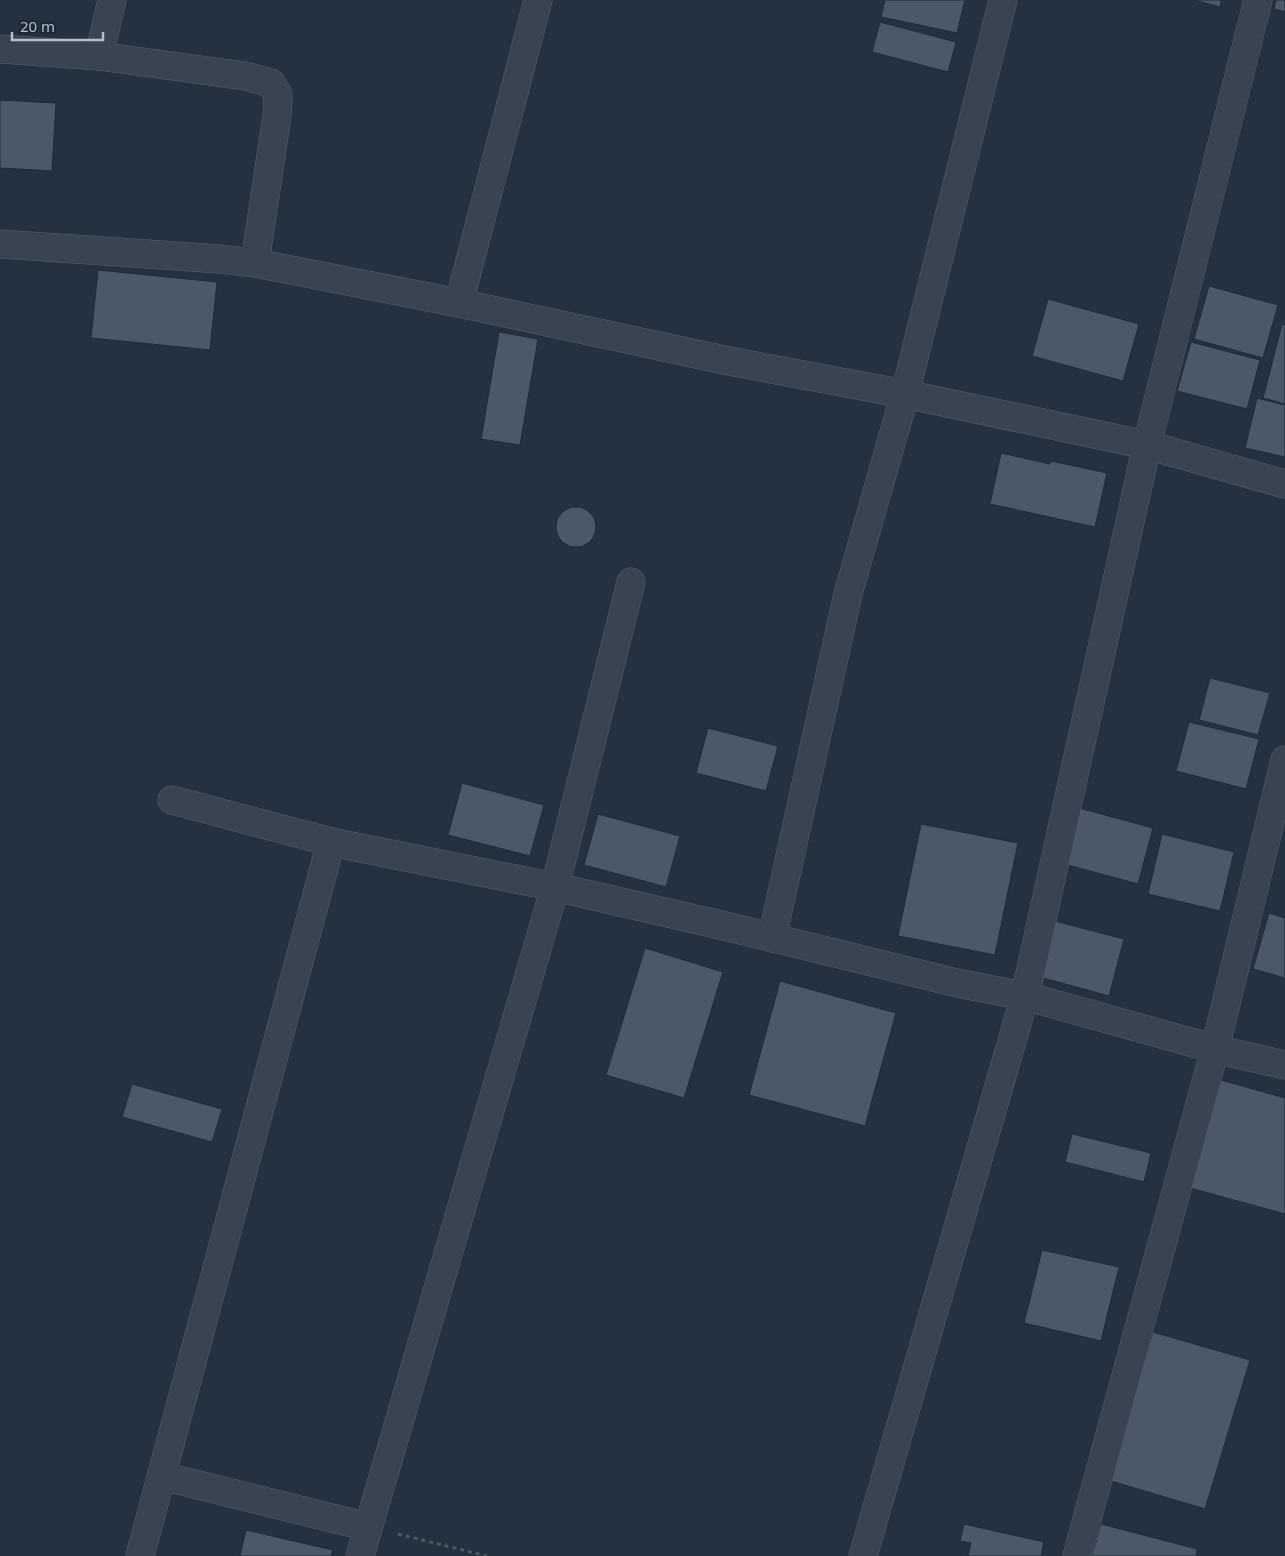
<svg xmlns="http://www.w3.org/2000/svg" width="1285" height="1556" viewBox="0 0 1285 1556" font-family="'Noto Sans',sans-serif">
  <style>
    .building { fill: #4a586a; stroke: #1f2a38 }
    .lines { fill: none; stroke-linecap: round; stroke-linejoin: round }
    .minor-casing { stroke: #56616e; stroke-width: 29 }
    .path { stroke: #455c5f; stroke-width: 3; stroke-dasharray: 4 4; stroke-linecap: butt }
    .minor { stroke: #394351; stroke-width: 28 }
  </style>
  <rect width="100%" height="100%" fill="#243141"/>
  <g class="building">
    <path d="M885,0H965L957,33L881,17Z"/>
    <path d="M1194,0H1221L1220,7Z"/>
    <path d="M1276,0H1285V12L1274,9Z"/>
    <path d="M880,22L956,42L948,72L872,52Z"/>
    <path d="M0,100L56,103L52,171L0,168Z"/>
    <path d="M98,270L217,282L210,350L91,338Z"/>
    <path d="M1209,286L1278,305L1263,358L1194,339Z"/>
    <path d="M1048,299L1139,324L1123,381L1032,356Z"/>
    <path d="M1282,324L1285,325V404L1263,398Z"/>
    <path d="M499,332L538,339L520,445L481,439Z"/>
    <path d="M1191,342L1260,360L1247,409L1177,391Z"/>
    <path d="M1257,398L1285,405V457L1245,448Z"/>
    <path d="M1001,453L1050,464L1051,461L1107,473L1095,527L990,504Z"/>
    <circle cx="576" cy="527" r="20"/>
    <path d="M1210,678L1270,693L1258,735L1199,720Z"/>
    <path d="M1189,722L1259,739L1246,789L1176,771Z"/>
    <path d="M708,728L778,746L766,791L696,773Z"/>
    <path d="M462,783L544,805L530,856L448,835Z"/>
    <path d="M1079,808L1153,828L1138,884L1064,864Z"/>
    <path d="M598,814L680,836L666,887L584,865Z"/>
    <path d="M921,824L1018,843L995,955L898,936Z"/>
    <path d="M1162,834L1234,852L1220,911L1148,894Z"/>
    <path d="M1269,913L1285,918V978L1253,969Z"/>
    <path d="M1051,920L1124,939L1109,996L1036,976Z"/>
    <path d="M645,948L723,972L684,1098L606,1075Z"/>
    <path d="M780,981L896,1013L865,1126L749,1095Z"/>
    <path d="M1221,1080L1285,1098V1214L1190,1188Z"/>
    <path d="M132,1084L222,1109L212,1142L122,1117Z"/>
    <path d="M1072,1134L1151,1153L1144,1182L1065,1162Z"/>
    <path d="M1042,1250L1119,1267L1101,1341L1024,1323Z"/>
    <path d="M1153,1332L1250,1360L1205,1509L1108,1480Z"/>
    <path d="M964,1524L1044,1542L1041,1556H968L971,1543L960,1541Z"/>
    <path d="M1101,1524L1197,1549L1196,1556H1092Z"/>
    <path d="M246,1530L333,1550L331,1556H240Z"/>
  </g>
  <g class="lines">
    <g class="minor-casing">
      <g id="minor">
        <path d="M1258,0L1147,445L1285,484"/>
        <path d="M0,49L99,56L245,76L271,83L278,95L277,115L255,263"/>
        <path d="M99,56L112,0"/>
        <path d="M0,244L220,259L255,263L459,303L724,360L905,394L1147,445L1025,996L863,1556"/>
        <path d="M459,303L538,0"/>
        <path d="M172,800L331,842L555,887L725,926L957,983L1025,996L1215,1049L1285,1065"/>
        <path d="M772,938L848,594L905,394L1003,0"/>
        <path d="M162,1476L368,1527"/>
        <path d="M140,1556L331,842"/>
        <path d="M360,1556L555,887L631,582"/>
        <path d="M1077,1556L1215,1049L1285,760"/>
      </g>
    </g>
    <path class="path" d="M398,1534L487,1556"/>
    <use href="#minor" class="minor"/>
  </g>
  <path d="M12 32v8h91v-8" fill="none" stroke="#b5becb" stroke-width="2.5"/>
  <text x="20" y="32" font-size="15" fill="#b5becb" stroke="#1d2836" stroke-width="4" paint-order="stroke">20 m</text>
</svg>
